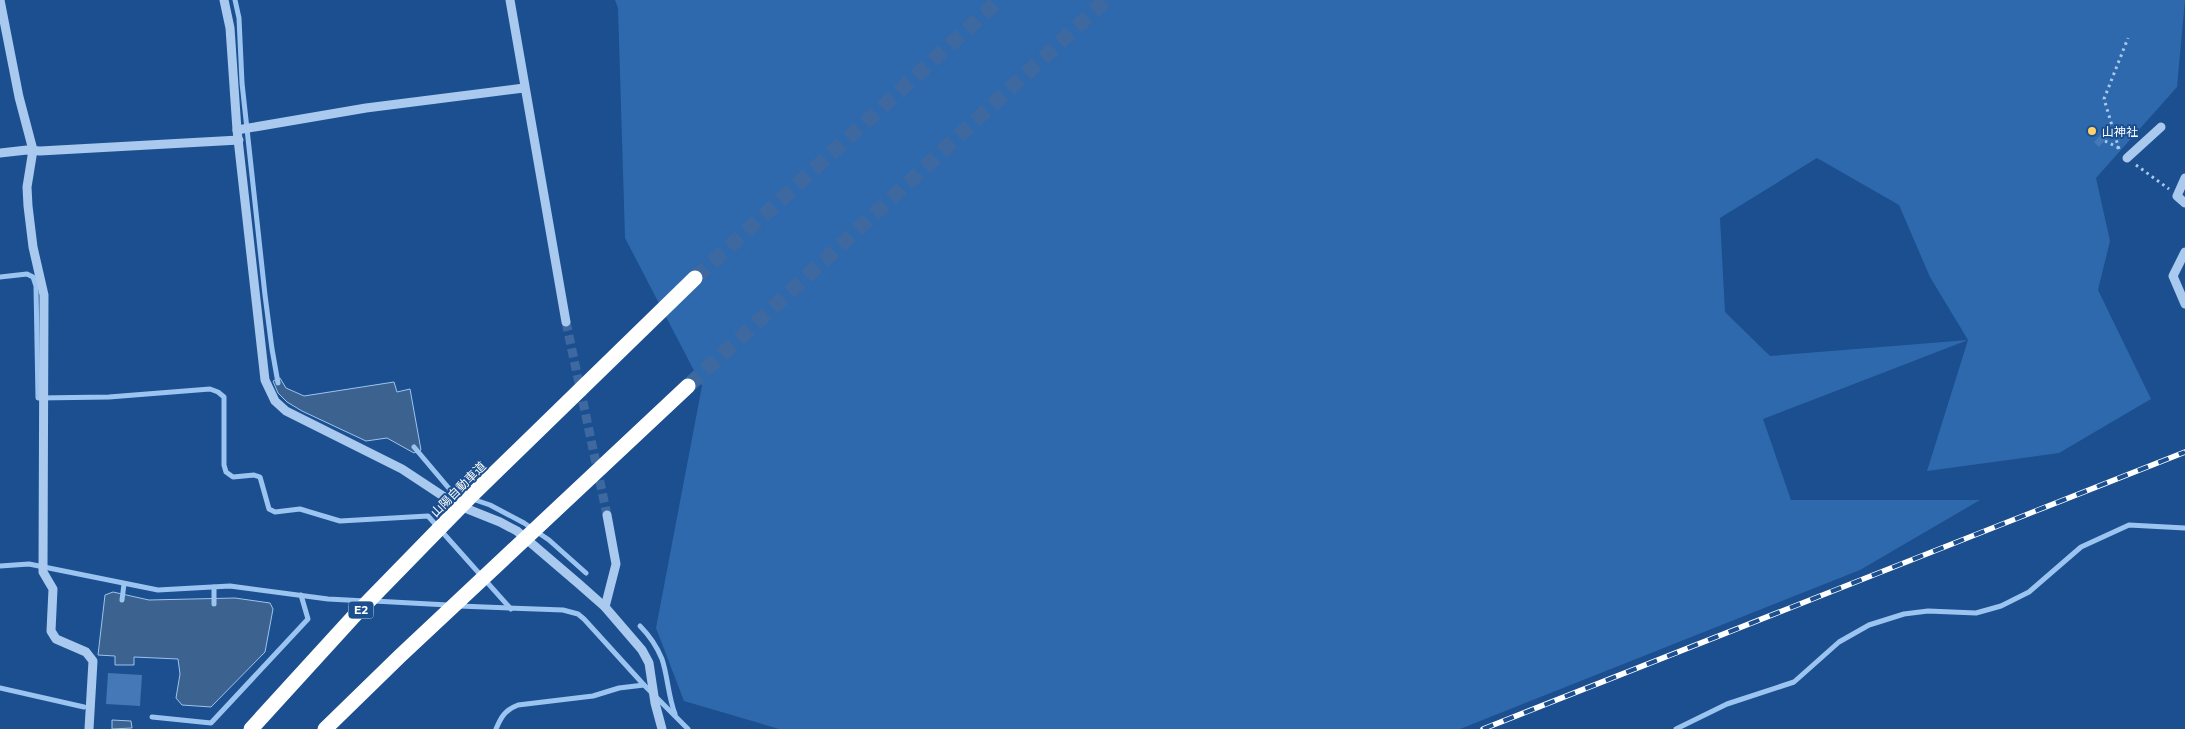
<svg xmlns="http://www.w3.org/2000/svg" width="2185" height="729" viewBox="0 0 2185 729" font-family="Montserrat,'Noto Sans JP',sans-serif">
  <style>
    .green { fill: #2e69ad; fill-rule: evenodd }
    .water { fill: #3c6290; stroke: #9cc4f0 }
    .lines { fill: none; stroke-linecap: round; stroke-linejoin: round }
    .stream { stroke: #9cc4f0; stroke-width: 5 }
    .building { fill: #4478b7 }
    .minor-tunnel { stroke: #3d69a0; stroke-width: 9; stroke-dasharray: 9 4.5; stroke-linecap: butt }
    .highway-tunnel { stroke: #3d69a0; stroke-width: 15; stroke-dasharray: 15 8; stroke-linecap: butt }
    .path { stroke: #a9c9ee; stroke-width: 3; stroke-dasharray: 2.5 4; stroke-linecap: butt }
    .minor { stroke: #a9c9ee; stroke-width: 9 }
    .highway { stroke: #fff; stroke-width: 15 }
    .rail-casing { stroke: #fff; stroke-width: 5.5 }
    .rail { stroke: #1b4f8f; stroke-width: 4; stroke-dasharray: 11; stroke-linecap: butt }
    .poi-dot { fill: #ffd166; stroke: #1b4f8f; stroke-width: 2 }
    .labels { text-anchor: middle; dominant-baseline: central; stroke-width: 4; stroke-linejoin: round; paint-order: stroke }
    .shield { fill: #1b4f8f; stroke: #bbcadd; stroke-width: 1 }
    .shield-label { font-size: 11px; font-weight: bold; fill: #fff }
    .poi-label { font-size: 12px; fill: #fff; stroke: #1b4f8f; text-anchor: start }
    .street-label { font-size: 12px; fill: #fff; stroke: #1b4f8f }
  </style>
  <rect width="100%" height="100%" fill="#1b4f8f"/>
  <path class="green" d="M615,0H2185L2177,87L2096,178L2110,241L2098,290L2151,399L2059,453L1927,471L1968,340L1763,419L1791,500H1980L1860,570L1460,729H779L684,701L656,628L702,386L625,238L618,8ZM1817,158L1899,205L1930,277L1968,340L1770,356L1725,312L1720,218Z"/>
  <g class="water">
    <path d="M280,378L286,388L304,396L394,382L397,392L410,389L421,450L414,453L387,438L366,441L302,411L287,402L278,393L273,381Z"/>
    <path d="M113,592L149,600L235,598L270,603L273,609L265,652L211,707L182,705L176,698L180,674L178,659L134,657V665H115V656L98,655L105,595Z"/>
    <path d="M112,720L131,721L132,728L112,729Z"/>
  </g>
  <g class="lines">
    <g class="stream">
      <path d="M235,0L239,18L242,83L265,295L272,349L278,383"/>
      <path d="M0,277L27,274L33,277L36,286L38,398L109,397L210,389L218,392L224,397V465L226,472L233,477L254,475L260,477L269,509L275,512L300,509L340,521L428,516L511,609"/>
      <path d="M414,447L452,492L490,505L524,523L549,540L586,573"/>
      <path d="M0,566L29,564L158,590L230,586L328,599L366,601"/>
      <path d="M214,587V604"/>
      <path d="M122,600L124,584"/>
      <path d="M374,601L448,605"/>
      <path d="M459,606L563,610L578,614L584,619L644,685L688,729"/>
      <path d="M640,626C649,635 657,647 662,659C668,677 668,696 675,714"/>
      <path d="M0,688L84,707"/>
      <path d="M152,717L211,723L308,619L301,595"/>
      <path d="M496,729C501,717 505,710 518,705L593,696L619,688L644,685"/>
      <path d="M1676,729L1727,704L1794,682L1839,642L1869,625L1904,614L1928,611L1976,613L2001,606L2029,592L2081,547L2129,525L2185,528"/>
    </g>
  </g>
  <g class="building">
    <path d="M2103,132L2108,137L2099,147L2094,142Z"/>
    <path d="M108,673L142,675L140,706L106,704Z"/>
  </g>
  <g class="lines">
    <path class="minor-tunnel" d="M566,322L607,515"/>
    <g class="highway-tunnel">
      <path d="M695,278L999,0"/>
      <path d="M688,386L1106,0"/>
    </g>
    <g class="path">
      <path d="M2105,141L2119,148"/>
      <path d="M2119,149L2104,99L2128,38"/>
      <path d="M2136,165L2169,189"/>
    </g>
    <g class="minor">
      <path d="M0,0L19,97L33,150L27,187L28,206L33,247L44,295L43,572L53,589L51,631L56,639L86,652L93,661L89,729"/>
      <path d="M224,0L230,28L237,130L265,380L275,401L286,411L402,469L455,504L500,522L517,531L579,584L605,607L642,650L649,663L655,703L662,729"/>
      <path d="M510,0L566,322"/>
      <path d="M237,130L366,108L524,88"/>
      <path d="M0,153L27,150L40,151L239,140"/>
      <path d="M2127,158L2161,127"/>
      <path d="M2185,178L2177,196L2185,203"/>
      <path d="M2185,252L2173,276L2185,304"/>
      <path d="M605,607L616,564L607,515"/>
    </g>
    <g class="highway">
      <path d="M251,729L355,615L473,494L695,278"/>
      <path d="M325,729L400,656L688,386"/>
    </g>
    <g class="rail-casing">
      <path id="rail" d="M1483,729L2185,452"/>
    </g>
    <use href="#rail" class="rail"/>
  </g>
  <circle class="poi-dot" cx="2092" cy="131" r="5"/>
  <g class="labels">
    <rect class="shield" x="348.5" y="601.5" width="25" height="17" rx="4"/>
    <g class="shield-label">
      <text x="361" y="610">E2</text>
    </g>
    <g class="poi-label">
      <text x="2102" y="131">山神社</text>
    </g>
    <g class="street-label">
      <text transform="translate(458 489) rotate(-45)">山陽自動車道</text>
    </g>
  </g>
</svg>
